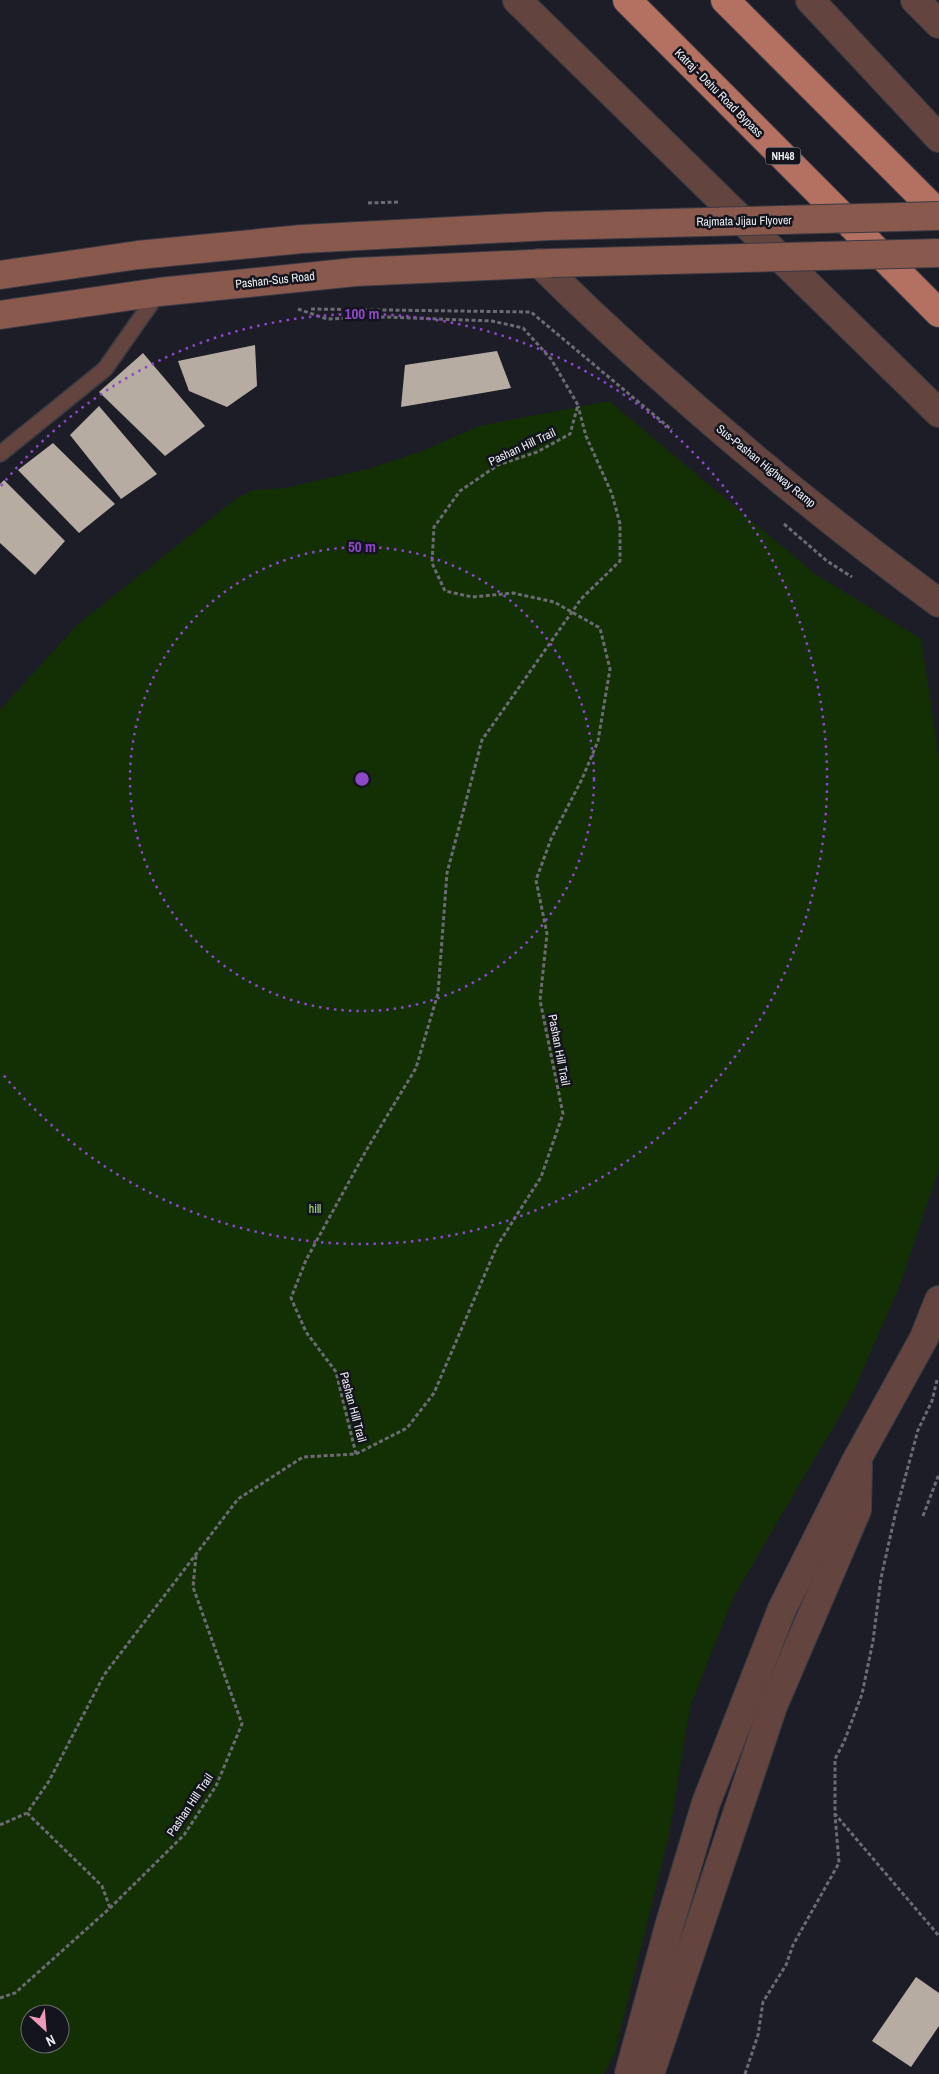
<svg xmlns="http://www.w3.org/2000/svg" width="939" height="2074" viewBox="0 0 939 2074" font-family="'Archivo Narrow',sans-serif">
  <style>
    .green { fill: #123004; fill-rule: evenodd }
    .building { fill: #b6aca2 }
    .lines { fill: none; stroke-linecap: round; stroke-linejoin: round }
    .service-casing { stroke: #3a3a43; stroke-width: 18 }
    .minor-casing { stroke: #3a3a43; stroke-width: 30 }
    .tertiary-casing { stroke: #3a3a43; stroke-width: 30 }
    .secondary-casing { stroke: #3a3a43; stroke-width: 30 }
    .trunk-casing { stroke: #3a3a43; stroke-width: 30 }
    .path { stroke: #6b6b74; stroke-width: 3; stroke-dasharray: 4 2.5; stroke-linecap: butt }
    .service { stroke: #63443e; stroke-width: 15 }
    .minor { stroke: #63443e; stroke-width: 28 }
    .tertiary { stroke: #63443e; stroke-width: 28 }
    .secondary { stroke: #8a594e; stroke-width: 28 }
    .trunk { stroke: #b47060; stroke-width: 28 }
    .secondary-bridge-casing { stroke: #3a3a43; stroke-width: 30; stroke-linecap: butt }
    .secondary-bridge { stroke: #8a594e; stroke-width: 28 }
    .ring { fill: none; stroke: #8c49c7; stroke-width: 2.5; stroke-dasharray: 2.5 5 }
    .labels { text-anchor: middle; dominant-baseline: central; stroke-width: 5; stroke-linejoin: round; paint-order: stroke }
    .shield { fill: #14141d; stroke: #aaabb2; stroke-width: 1 }
    .shield-label { font-size: 11px; font-weight: bold; fill: #ebecf2 }
    .street-label { font-size: 12px; fill: #ebecf2; stroke: #14141d }
    .park-label { font-size: 12px; fill: #a7e590; stroke: #14141d }
    .centre { fill: #8c49c7; stroke: #14141d; stroke-width: 2.5 }
    .ring-label { font-size: 15px; text-anchor: middle; font-weight: bold; fill: #8c49c7; stroke: #14141d; stroke-width: 5; stroke-linejoin: round; paint-order: stroke }
  </style>
  <rect width="100%" height="100%" fill="#1d1d27"/>
  <path class="green" d="M609,401L815,574L921,639L939,759V1168L901,1282L852,1395L734,1596L690,1707L669,1835L615,2052L604,2074H0V710L77,625L237,498L253,490L285,488L368,469L422,451L479,426ZM30,2014H60V2044H30Z"/>
  <g class="building">
    <path d="M255,345L257,386L227,407L189,391L178,361Z"/>
    <path d="M497,351L511,388L401,407L405,365Z"/>
    <path d="M143,353L205,426L165,456L99,392Z"/>
    <path d="M99,406L157,474L121,499L70,435Z"/>
    <path d="M53,443L115,504L79,533L18,470Z"/>
    <path d="M4,480L65,541L35,575L0,543V484Z"/>
    <path d="M916,1977L939,1993V2026L911,2067L872,2041Z"/>
  </g>
  <g class="lines">
    <g class="service-casing">
      <path id="service" d="M0,454L105,369L159,292"/>
    </g>
    <g class="minor-casing">
      <g id="minor">
        <path d="M629,2074L670,1923L706,1803L782,1609L855,1463L924,1338L939,1300"/>
        <path d="M650,2074L773,1706L857,1510L858,1465"/>
      </g>
    </g>
    <g class="tertiary-casing">
      <g id="tertiary">
        <path d="M517,0L939,413"/>
        <path d="M810,0L939,138"/>
        <path d="M915,0L939,24"/>
        <path d="M539,263C664,386 798,499 939,603"/>
      </g>
    </g>
    <g class="secondary-casing">
      <g id="secondary">
        <path d="M0,275L138,255L302,239L549,226"/>
        <path d="M0,315L159,292L355,272L551,263"/>
      </g>
    </g>
    <g class="trunk-casing">
      <g id="trunk">
        <path d="M627,0L939,313"/>
        <path d="M725,0L939,214"/>
      </g>
    </g>
    <g class="path">
      <path d="M368,203L399,202"/>
      <path d="M311,309L531,312L672,430"/>
      <path d="M784,524L827,561L852,577"/>
      <path d="M937,1380L932,1401L918,1430L896,1511L881,1578L873,1641L862,1694L844,1742L835,1759V1814L939,1936"/>
      <path d="M356,1454L336,1372L306,1332L291,1298L306,1260L367,1149L416,1068L438,993L447,873L482,740L581,599L620,561V524L612,494L586,436L578,406"/>
      <path d="M923,1516L939,1474"/>
      <path d="M27,1813L102,1886L110,1908"/>
      <path d="M0,1825L27,1813L49,1781L104,1675L238,1499L303,1457L356,1454L407,1428L434,1393L497,1246L541,1177L563,1114L540,1000L547,934L536,880L551,839L582,779L598,741L610,669L600,628L554,602L513,593L472,597L445,591L432,563L434,527L460,491L498,465L537,452L570,434L578,405L551,359L523,328L492,321L387,317L327,319L298,309"/>
      <path d="M0,1998L15,1993L110,1908L184,1835L216,1786L242,1724L193,1587L196,1555"/>
      <path d="M745,2074L758,2035L763,2002L786,1965L793,1945L839,1863L835,1815"/>
    </g>
    <use href="#service" class="service"/>
    <use href="#minor" class="minor"/>
    <use href="#tertiary" class="tertiary"/>
    <use href="#secondary" class="secondary"/>
    <use href="#trunk" class="trunk"/>
    <g class="secondary-bridge-casing">
      <g id="secondary-bridge">
        <path d="M549,226L939,216"/>
        <path d="M551,263L939,253"/>
      </g>
    </g>
    <use href="#secondary-bridge" class="secondary-bridge"/>
  </g>
  <g class="ring">
    <circle cx="362" cy="779" r="232"/>
    <path d="M1 486A465 465 0 1 1 1 1072"/>
  </g>
  <g class="labels">
    <rect class="shield" x="765.5" y="147.5" width="35" height="17" rx="4"/>
    <g class="shield-label">
      <text x="783" y="156">NH48</text>
    </g>
    <g class="street-label">
      <text transform="translate(719 93) rotate(45)">Katraj - Dehu Road Bypass</text>
      <text transform="translate(744 221) rotate(-1)">Rajmata Jijau Flyover</text>
      <text transform="translate(275 280) rotate(-6)">Pashan-Sus Road</text>
      <text transform="translate(522 447) rotate(-25)">Pashan Hill Trail</text>
      <text transform="translate(766 466) rotate(39)">Sus-Pashan Highway Ramp</text>
      <text transform="translate(559 1050) rotate(79)">Pashan Hill Trail</text>
      <text transform="translate(353 1407) rotate(75)">Pashan Hill Trail</text>
      <text transform="translate(190 1805) rotate(-56)">Pashan Hill Trail</text>
    </g>
    <g class="park-label">
      <text x="315" y="1209">hill</text>
    </g>
  </g>
  <circle cx="362" cy="779" r="8" class="centre"/>
  <g class="ring-label">
    <text x="362" y="319">100 m</text>
    <text x="362" y="552">50 m</text>
  </g>
  <g transform="translate(45 2029) rotate(154)"><circle r="24" fill="#14141d" stroke="#6a6a72"/>
  <path d="M0-4L9 19L0 12L-9 19Z" fill="#ef9ab8"/>
  <text y="-8" font-size="14" font-weight="bold" text-anchor="middle" fill="#ebecf2">N</text>
  </g>
</svg>
